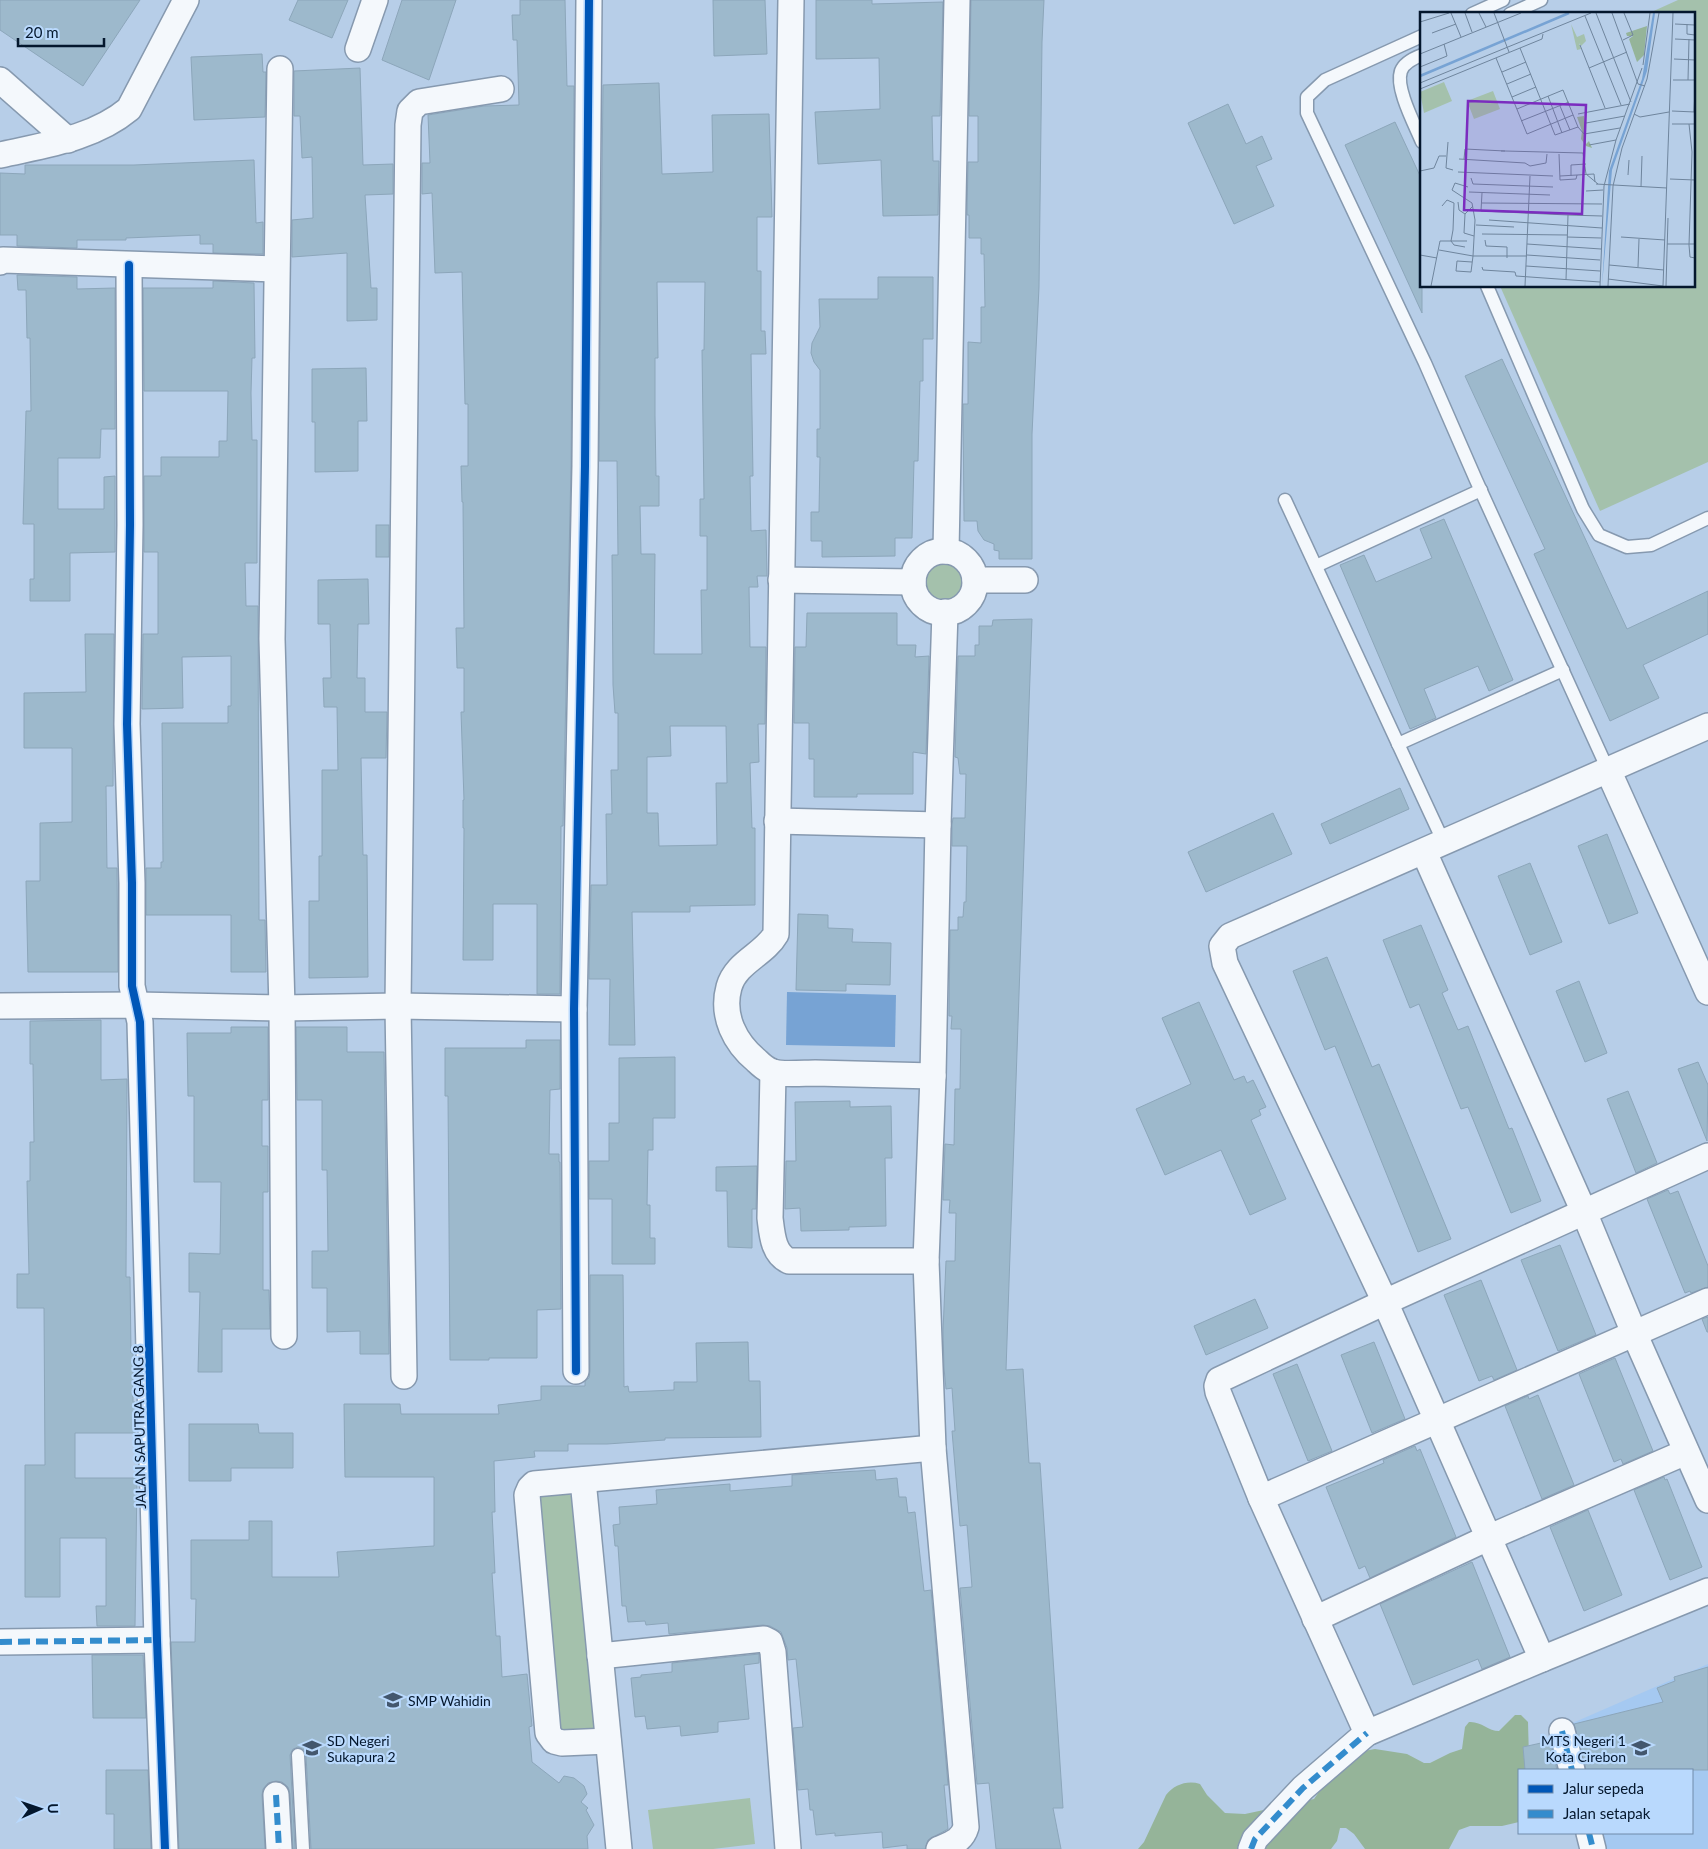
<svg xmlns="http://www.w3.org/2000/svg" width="1708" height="1849" viewBox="0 0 1708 1849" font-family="Lato,sans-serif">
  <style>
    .built { fill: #a5c9f1 }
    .green { fill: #a4c1ac }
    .forest { fill: #95b499 }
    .water { fill: #77a3d4 }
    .building { fill: #9db9cc; stroke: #8ca6ba; fill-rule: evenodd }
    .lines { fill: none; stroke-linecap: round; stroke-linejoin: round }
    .lane-casing { stroke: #8699af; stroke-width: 15 }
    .street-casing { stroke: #8699af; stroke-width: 28 }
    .lane { stroke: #f4f8fc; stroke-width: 12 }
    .street { stroke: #f4f8fc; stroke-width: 25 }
    .quiet { stroke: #338ccd; stroke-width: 6; stroke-dasharray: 12 6; stroke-linecap: butt }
    .cycleway-casing { stroke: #b9d9fd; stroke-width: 11 }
    .cycleway { stroke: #0057b8; stroke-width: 8 }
    .labels { text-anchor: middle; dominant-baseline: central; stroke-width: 4.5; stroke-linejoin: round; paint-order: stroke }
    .street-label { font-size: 14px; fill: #04172d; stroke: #b9d9fd }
    .poi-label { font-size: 14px; fill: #04172d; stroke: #b9d9fd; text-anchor: start }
    .inset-river { fill: none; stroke: #77a3d4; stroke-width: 2.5 }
    .inset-road { fill: none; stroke: #6f859d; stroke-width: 1 }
    .view { fill: #7b2cbf; fill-opacity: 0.15; stroke: #7b2cbf; stroke-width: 2.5 }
    .inset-edge { fill: none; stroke: #04172d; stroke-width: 2.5 }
  </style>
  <rect width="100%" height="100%" fill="#b7cee8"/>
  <path class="built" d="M1708,1664V1849H1600L1596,1833H1692V1770H1579L1568,1725Z"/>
  <g class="green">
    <path d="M1678,0H1708V462L1600,511L1500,286H1694V14H1647Z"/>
    <circle cx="944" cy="582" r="20"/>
    <path d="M568,1493L573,1498L596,1725L592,1730L566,1731L561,1729L559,1724L540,1496Z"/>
    <path d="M750,1798L755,1844L713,1849H653L648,1810Z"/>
  </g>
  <path class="forest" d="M1515,1715H1521L1528,1722L1529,1759L1532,1770H1519V1822L1502,1826H1470L1459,1830L1449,1849H1365L1354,1834L1346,1828H1340L1337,1841L1331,1849H1138L1144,1842L1166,1795C1174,1785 1187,1780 1200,1784L1207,1795L1225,1813L1245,1814L1314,1799L1321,1789L1364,1751L1375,1749L1407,1754L1424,1763H1430L1450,1753L1462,1749L1465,1727L1469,1722C1481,1721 1488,1731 1499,1731Z"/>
  <path class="water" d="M787,992L896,995L895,1047L786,1045Z"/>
  <g class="building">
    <path d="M0,0H140L83,86L0,30Z"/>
    <path d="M298,0H348L332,38L289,20Z"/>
    <path d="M402,0H456L429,80L382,60Z"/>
    <path d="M520,0H565L567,86H574L571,467L563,826H561L560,994H537V904H493V960H463L464,828H463V800H464L461,712H464V668H457L456,628H464L463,502H462L461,466H468V404H465L462,272L435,273L432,193L422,194V163H430L428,115L484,106L519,105L517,40H513L512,15H520Z"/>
    <path d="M713,0H765L767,54L714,56Z"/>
    <path d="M816,0H872V4L943,2L940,116H932L933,161H939L938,215L883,216L881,160L818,164L815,112L880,109L879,58L816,59Z"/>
    <path d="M971,0H1044L1042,42L1039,287L1032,434V559H999V551L994,550V544L984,540L978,531L977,521H964L963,404H968V342L981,343V307H985L984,254H981V238H969V215H967L968,162H978V116H969Z"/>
    <path d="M262,54L263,72H266L265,117L194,120L191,57Z"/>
    <path d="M360,68L363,165L393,164V194L365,195L371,288H377V320L347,321V253L292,257V220L313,218L312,157L302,158L300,116H294V71Z"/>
    <path d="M659,83L662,174L713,172L712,115L769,114L772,217H757V271H761V331H765L766,354H751L753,476H750L751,531L766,530L767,576H757L758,587H749L750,647H766L765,724H758L759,762L750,763L752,828H755V905L690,906V912H632L635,1045H609L610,979H589L591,885H607L606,814H612L611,770H618V713H615L613,685L612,555H618L617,461H599L603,85ZM657,282H705L704,350H702L704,499H700V536H707V590H701L702,654H654L655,554H641L640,506H659V476H656L655,416V358H658ZM670,726H726L727,783H716L717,845L659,846L658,813H647V757L671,756Z"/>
    <path d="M1228,104L1246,144L1262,136L1272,159L1256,166L1274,206L1234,224L1188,123Z"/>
    <path d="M1395,122L1422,180V313L1345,145Z"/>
    <path d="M254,160L256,223L263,222V254L213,253V244H200V235L126,238V240H77V248L17,246V235H0V173L25,174V165H134Z"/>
    <path d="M17,275L77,277V289L115,288V429H101L100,458H58V509H104V477L115,476V552L70,553V601H30V579H34V524H23L26,411H31L30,338H27L26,290H18Z"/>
    <path d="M878,277H933V339H923V381H920L918,461H914L912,538H895V556L822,557V541H811V512H819L820,457H817V429H820V370L814,362L811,353L812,343L820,327L819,299H878Z"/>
    <path d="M213,281L254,283L255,358H252L251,393L252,440H257V563H245L246,606H258L259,920H265L266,972H231V915H146V868H161V862H163L162,723H228V706H231V656L182,657L183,708L142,709L143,634H158V552H144V476H161V457H219V441H227L228,391H144L143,288H213Z"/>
    <path d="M1502,359L1627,629L1708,591V634L1643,665L1659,698L1610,721L1534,554L1545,549L1465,376Z"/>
    <path d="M366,368L367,421H358V471L315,472V422H312V369Z"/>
    <path d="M1444,519L1513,680L1489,691L1478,666L1424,689L1436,718L1410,729L1340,565L1364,555L1376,582L1432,558L1420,529Z"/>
    <rect x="376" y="525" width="13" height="32"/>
    <path d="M368,579L369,624H358L357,678H365V712H387L386,758H361L363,855H367L368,977L309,978V901H319V856H322V770H338L337,707H324L323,678H331L330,624H318V580Z"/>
    <path d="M807,613H897V645H916L915,657L929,656L926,754L913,752V794H857V797H814V759H809V723H794L795,647H806Z"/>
    <path d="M1032,619L1006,1370L1023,1369L1029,1463H1040L1063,1808H1053L1061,1849H996L989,1783L977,1784L960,1588L972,1587L967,1525L960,1526L952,1431H955L952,1388L946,1389L944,1368L943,1331L946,1261H955L956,1213H949L950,1200H943L945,1144L954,1145L955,1089H960L961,1029H951L952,1016H949L950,930H958V917H963L964,902H966L967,846H952V825L953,818H965L966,774H960L958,758L955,757L958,656H975V645H979V626H992L993,620Z"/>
    <path d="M85,634H114L113,786H106L107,868H117L118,972H28L26,881H40V823L72,822V748H24V693L86,692Z"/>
    <path d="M1400,788L1409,809L1330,844L1321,824Z"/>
    <path d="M1273,813L1292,854L1206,892L1188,852Z"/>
    <path d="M1607,834L1638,913L1609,924L1578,846Z"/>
    <path d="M1530,863L1562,942L1530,955L1498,876Z"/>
    <path d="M798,914L828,915V928L853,929L852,942L891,943L890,985L846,984V991L796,990Z"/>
    <path d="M1421,925L1448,990L1442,993L1458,1030L1468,1026L1509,1129L1512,1128L1541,1201L1511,1213L1468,1107L1461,1109L1419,1004L1410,1008L1383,940Z"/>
    <path d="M1327,957L1372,1067L1379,1064L1451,1239L1418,1252L1335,1046L1325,1050L1293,971Z"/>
    <path d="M1579,981L1607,1053L1585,1062L1556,991Z"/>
    <path d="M1199,1002L1234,1080L1244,1076L1247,1083L1253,1080L1266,1107L1259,1110L1261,1115L1251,1120L1286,1199L1250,1215L1221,1150L1165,1175L1136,1109L1191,1084L1162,1018Z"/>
    <path d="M101,1020V1080L127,1079L126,1277H130L131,1353H133V1402H135V1433H75V1478H137L135,1626H97L96,1606H106V1538H60V1597H25V1465H45L44,1308H17V1274H29L27,1181H30V1142H34L33,1064H30V1021Z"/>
    <path d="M231,1027H268V1100H262V1146H268V1192H263V1290H269L270,1329H222V1372H198L200,1292H189V1253L220,1254L221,1182H194V1096H188L187,1033H231Z"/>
    <path d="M296,1027H347V1052H384L389,1354H360V1331L327,1332V1288H312V1251H328L327,1170H322V1100H297Z"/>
    <path d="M526,1040H560V1089L550,1090L549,1154H559V1162H560L561,1309L537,1310V1358H489V1360H450L448,1096H445V1048H526Z"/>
    <path d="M675,1057V1118H653V1150H648L647,1205H650V1238H655V1264H612V1199H589V1161H609V1123H619V1058Z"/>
    <path d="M1698,1062L1708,1085L1707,1141L1678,1069Z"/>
    <path d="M1628,1091L1657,1163L1636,1173L1607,1099Z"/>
    <path d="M850,1101V1107L891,1106L892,1158H885L886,1226L849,1227V1230L801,1231L800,1208L785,1209L786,1161H796L795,1102Z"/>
    <path d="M757,1166L756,1209H752V1248L728,1247L727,1191H716V1167Z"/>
    <path d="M1668,1190L1670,1194L1678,1191L1708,1266V1287L1691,1293L1690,1291L1685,1293L1647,1199Z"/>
    <path d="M1560,1245L1596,1335L1558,1351L1521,1260Z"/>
    <path d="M590,1275H623L624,1387L628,1386L629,1392L674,1390V1382H697L696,1343L748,1342L749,1381H760L761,1437L665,1438V1440L607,1444H568V1451H534L535,1457L494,1461L495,1512H492L495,1573H492L496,1636H500L502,1677L527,1674L532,1726L529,1727L532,1762L559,1783L564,1776L574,1778L584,1786L587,1794L581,1802L588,1808L586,1810L594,1825L587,1836L588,1849H311L306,1755L304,1750L298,1747L293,1749L290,1755L295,1849H293L290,1794L288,1787L282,1782L276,1781L268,1783L263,1789L262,1795L265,1849H179L171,1642H195L196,1599H191V1540H249V1521H272V1577H339L337,1552L434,1546V1477H345L344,1404H400L401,1414H499L498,1405L541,1400V1386H585V1381L589,1378L590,1371Z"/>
    <path d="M1481,1280L1517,1370L1494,1380L1492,1376L1479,1381L1444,1295Z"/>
    <path d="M1255,1299L1268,1328L1206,1355L1194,1326Z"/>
    <path d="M1708,1317V1332H1707L1702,1319Z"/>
    <path d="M1374,1342L1405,1419L1372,1433L1341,1355Z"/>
    <path d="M1615,1358L1653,1451L1623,1464L1621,1459L1614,1462L1579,1374Z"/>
    <path d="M1297,1364L1332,1451L1308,1461L1273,1374Z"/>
    <path d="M1538,1395L1574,1485L1542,1499L1505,1406L1528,1396L1529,1399Z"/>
    <path d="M189,1424H258L259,1433H293V1468H231V1481H189Z"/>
    <path d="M1415,1446L1417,1451L1420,1449L1456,1537L1370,1578L1365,1566L1359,1569L1326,1487L1384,1463L1383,1460Z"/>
    <path d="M875,1470L876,1480L897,1478L899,1497H906L908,1513L915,1512L924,1591L931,1590L948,1785H944L948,1829L928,1840L925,1849H907V1845L883,1848L882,1832L835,1836V1833L816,1835L813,1810H810L808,1789L798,1790L793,1728L803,1727L796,1659L788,1660L787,1648L781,1632L770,1626L763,1625L669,1634L668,1623L646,1625L645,1621L628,1622L626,1606H622L618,1546H615L613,1525L620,1524L619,1507L657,1504L656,1490L730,1484V1491L792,1486V1475Z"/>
    <path d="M1664,1477L1665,1480L1667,1479L1702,1567L1670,1580L1634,1490Z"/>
    <path d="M1588,1510L1622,1595L1584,1611L1550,1527Z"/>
    <path d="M1472,1562L1510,1657L1482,1669L1478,1659L1413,1685L1380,1604Z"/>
    <path d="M759,1654V1663L744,1665L749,1719L718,1722V1732L681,1736L680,1726L647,1729L645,1716L635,1717L631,1678L641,1677V1675L672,1672V1663Z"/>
    <path d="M92,1655H143L146,1718H93Z"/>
    <path d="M1708,1667V1770H1586L1574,1724L1663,1702L1657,1688L1675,1681L1674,1677Z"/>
    <path d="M1550,1741L1557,1770H1525L1523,1747Z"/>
    <path d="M106,1770H148L151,1849H114V1814H106Z"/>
  </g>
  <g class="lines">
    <g class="lane-casing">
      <g id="lane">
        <path d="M1472,14L1503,0"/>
        <path d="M1510,14L1541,0"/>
        <path d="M1422,36L1325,80L1307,97V113L1425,363L1476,480L1608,770"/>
        <path d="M1422,55C1414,58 1404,63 1401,71C1395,88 1415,125 1422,142"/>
        <path d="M1487,286L1583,509L1599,535L1627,547L1651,545L1708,518"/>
        <path d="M1285,500L1444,843"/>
        <path d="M1316,566L1481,490"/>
        <path d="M1398,744L1563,670"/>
        <path d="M298,1755L303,1849"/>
      </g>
    </g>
    <g class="street-casing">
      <g id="street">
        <path d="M791,0L776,934C764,955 736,962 729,987C721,1016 735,1043 757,1061C761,1065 767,1070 773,1072C781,1075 805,1073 815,1073C854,1074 894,1075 933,1076"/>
        <path d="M358,49L375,0"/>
        <path d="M280,69L272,639L282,1008L284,1336"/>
        <path d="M0,80L68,140"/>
        <path d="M0,155C44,145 93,139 129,109L186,0"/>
        <path d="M0,262L3,260L276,269"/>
        <path d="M129,265L130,525L127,724L132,883V986L140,1022L157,1640L165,1849"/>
        <path d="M946,551L957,0"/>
        <circle cx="944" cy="582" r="31"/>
        <path d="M781,580L913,582"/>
        <path d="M975,580H1025"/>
        <path d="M1608,770L1708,992"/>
        <path d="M777,821L938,825"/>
        <path d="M1424,852L1584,1212L1634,1333L1708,1500"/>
        <path d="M0,1006L137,1005L282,1008L398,1006L574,1009"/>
        <path d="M773,1072L770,1218C772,1234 773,1254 789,1261H926"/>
        <path d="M576,1371L574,1009L585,466L589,0"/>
        <path d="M404,1376L398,1006L408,125L410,111L419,102L501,89"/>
        <path d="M583,1480L619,1849"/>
        <path d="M1261,1498L1708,1301"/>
        <path d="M1315,1619L1490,1537L1686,1452"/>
        <path d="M0,1642L157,1640"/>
        <path d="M600,1656L764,1639L770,1642L773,1652L788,1849"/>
        <path d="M1542,1659L1385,1302L1225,963L1222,946L1230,936L1708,726"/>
        <path d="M1562,1731L1572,1770"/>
        <path d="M1367,1733L1261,1498L1218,1392L1217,1386L1219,1380L1385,1302L1708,1156"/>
        <path d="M608,1741L562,1743L554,1741L548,1733L527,1495L530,1488L534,1484L933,1448"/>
        <path d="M276,1795L279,1849"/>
        <path d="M1589,1833L1593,1849"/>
        <path d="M939,1849C951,1844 962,1841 966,1827L933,1448L926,1261L933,1076L938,825L945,612"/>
        <path d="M1251,1849L1255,1839L1303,1788L1367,1733L1542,1659L1708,1591"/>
      </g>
    </g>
    <use href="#lane" class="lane"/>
    <use href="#street" class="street"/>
    <g class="quiet">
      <path d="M0,1642L157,1640"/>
      <path d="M1562,1731L1572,1770"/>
      <path d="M276,1795L279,1849"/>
      <path d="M1589,1833L1593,1849"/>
      <path d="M1251,1849L1255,1839L1303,1788L1367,1733"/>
    </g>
    <g class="cycleway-casing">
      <g id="cycleway">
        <path d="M129,265L130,525L127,724L132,883V986L140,1022L157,1640L165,1849"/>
        <path d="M576,1371L574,1009L585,466L589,0"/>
      </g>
    </g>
    <use href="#cycleway" class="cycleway"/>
  </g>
  <defs>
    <g id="school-bare" transform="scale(1.5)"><path d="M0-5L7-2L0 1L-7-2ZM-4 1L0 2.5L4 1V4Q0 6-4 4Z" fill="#43576e" stroke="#b9d9fd" stroke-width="2.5" paint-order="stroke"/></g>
  </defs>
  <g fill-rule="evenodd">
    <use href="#school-bare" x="393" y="1700"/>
    <use href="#school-bare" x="312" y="1748"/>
    <use href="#school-bare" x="1641" y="1748"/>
  </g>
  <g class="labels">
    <g class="street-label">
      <text transform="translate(139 1427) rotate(-91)">JALAN SAPUTRA GANG 8</text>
    </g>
    <g class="poi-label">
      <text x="408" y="1700">SMP Wahidin</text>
      <text x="327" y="1740">SD Negeri<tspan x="327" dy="16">Sukapura 2</tspan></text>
      <text x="1626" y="1740" text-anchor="end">MTS Negeri 1<tspan x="1626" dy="16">Kota Cirebon</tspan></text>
    </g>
  </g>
  <g transform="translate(1420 12)">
    <rect width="275" height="275" fill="#b7cee8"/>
    <path d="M151,12L157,25L164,22L166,29L161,34L159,31L161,37L157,38ZM24,70L32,89L4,101L0,80ZM73,79L80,97L54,107L47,89Z" fill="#a4c1ac"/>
    <path d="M227,14L224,43L217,50L209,27L213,24H207L206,21ZM164,104L166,132L169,129L172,136L166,134L161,127L162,119L157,105Z" fill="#95b499"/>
    <path d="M233,1H235L227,59L192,158L182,274L189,159L222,67Z" fill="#77a3d4"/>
    <path class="inset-river" d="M0,64L149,1"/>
    <path class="inset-road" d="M31,1L41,25M45,1L52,20M59,1L66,15M74,1L89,40M176,1L211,90M192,1L218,72L225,74M165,4L201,93M0,10L29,1M255,12L275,13M267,12V22L275,23M12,21L36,12M255,27L275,28M203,28L213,23L204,1M160,33L185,96M100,36L135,123L158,115M0,42L101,1M76,46L107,122L153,103M254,47L275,48M223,53L230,1M0,55L27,44L24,32M169,56L207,40M82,60L106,50M253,68H275M268,68L269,27M0,71L171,1M87,72L111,62M0,77L122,27L123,22M128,84L142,121M92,85L116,75M140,94L150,118M97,97L143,78L158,115L164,122L200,116M252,99L275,100M274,100L275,79M158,102L210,92M214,102L220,105L249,100M101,109L149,90M166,111L205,104M252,112H275M269,112L272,140L269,233L270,245L275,246M28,130L26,156L33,158M169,133L196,128M85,139L163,141L166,162L178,172M139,142L140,168L156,167L157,163M39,147L105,151L110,154L126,151L127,142M44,147L45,137L85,139H81M0,159L14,156L19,144H26M38,160L133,164M208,163L209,148M140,164L174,162L175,170M151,164V153L166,152M51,166L53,172L133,175M250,167L275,168M176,172L247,176M48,175L35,171L32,178L52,191L55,208L53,244L51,260L36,259L37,249L52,250M221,175L222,144M166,179L183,178M49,180L130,183M62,181L61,199L148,203L146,268M38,190L39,198L45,202L53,194M62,191L182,192M45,202L44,221L54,224M148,203L182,204M69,208L182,216M56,213L94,215M62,222L147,223M147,225L181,226M201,225L245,228M65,228L66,234L87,235V246M31,229H47M31,229L34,233L45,235M107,232L181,237M247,232H275M19,238L53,244H107M0,243L17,246M107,243L180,248M189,253L244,258M106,254L180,259M62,255L63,258L95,260L96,264L180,270M218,255L219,227M188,267L243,274M11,274L20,229H31L33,218L34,191L27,188L22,194M105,274L110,164M180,274L184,174L196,128L222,56M188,274L193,174L202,136L227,67L239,1M243,274L253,1M246,274L248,206"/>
    <path class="view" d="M48,89L166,93L162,202L44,198Z"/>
    <rect width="275" height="275" class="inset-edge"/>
  </g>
  <rect x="1518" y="1769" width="175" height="65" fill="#b9d9fd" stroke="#718baa"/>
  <rect x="1528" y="1785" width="25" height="8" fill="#0057b8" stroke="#718baa"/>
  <text x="1563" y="1794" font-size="15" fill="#04172d">Jalur sepeda</text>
  <rect x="1528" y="1810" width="25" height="8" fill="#338ccd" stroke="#718baa"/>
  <text x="1563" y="1819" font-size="15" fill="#04172d">Jalan setapak</text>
  <g transform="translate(40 1809) rotate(88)" stroke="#b9d9fd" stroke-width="4" paint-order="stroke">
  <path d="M0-4L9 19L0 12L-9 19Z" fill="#04172d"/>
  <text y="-8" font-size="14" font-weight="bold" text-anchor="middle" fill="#04172d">U</text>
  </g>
  <path d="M18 38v8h86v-8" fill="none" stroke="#04172d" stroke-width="2.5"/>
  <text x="25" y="38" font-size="15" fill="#04172d" stroke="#b9d9fd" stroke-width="4" paint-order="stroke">20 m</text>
</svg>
